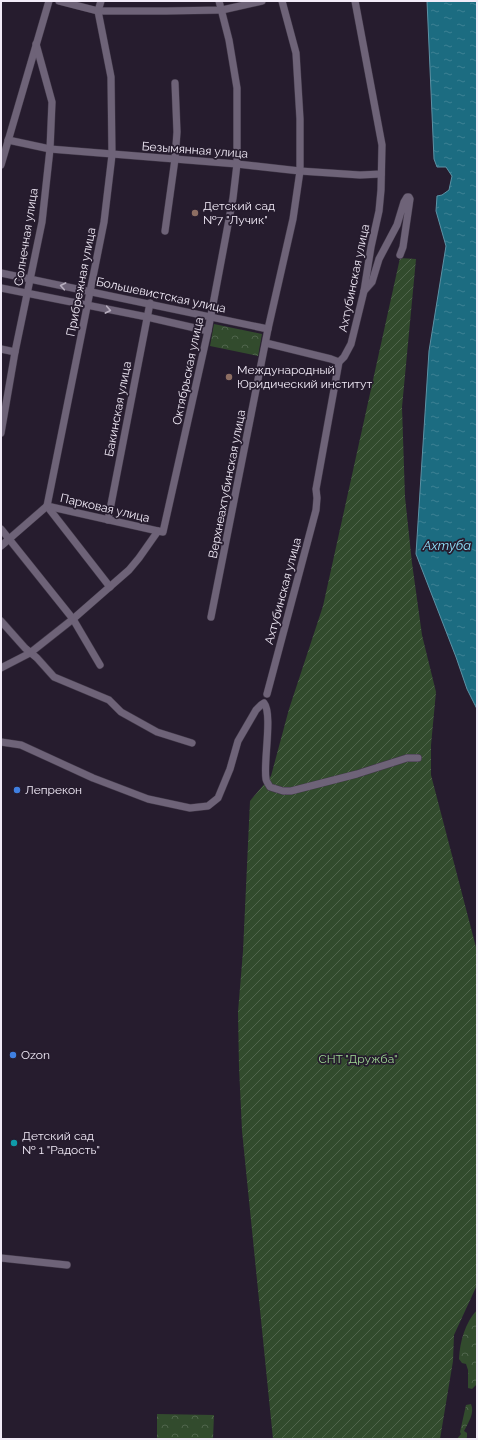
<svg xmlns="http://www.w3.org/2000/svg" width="478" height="1440" viewBox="0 0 478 1440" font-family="Raleway,sans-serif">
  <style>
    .forest { fill: url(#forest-crowns) }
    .garden { fill: url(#garden-furrows) }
    .water { fill: url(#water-ripples); stroke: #5c92a5 }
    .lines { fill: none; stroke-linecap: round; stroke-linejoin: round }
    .minor-casing { stroke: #413848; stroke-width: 8 }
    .minor { stroke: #6e6378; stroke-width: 7 }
    .oneway { stroke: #b7aebe }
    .education-dot { fill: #8d6e63; stroke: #261c2e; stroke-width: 1.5 }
    .shop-dot { fill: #3f7fe0; stroke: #261c2e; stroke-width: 1.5 }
    .culture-dot { fill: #0f9aa8; stroke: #261c2e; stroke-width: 1.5 }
    .labels { text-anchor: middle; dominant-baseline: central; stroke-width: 3.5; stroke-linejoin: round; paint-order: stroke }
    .street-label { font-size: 12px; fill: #f2ebf8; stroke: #261c2e }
    .poi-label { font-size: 12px; fill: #f2ebf8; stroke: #261c2e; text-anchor: start }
    .park-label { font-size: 12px; fill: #a0da95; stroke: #261c2e }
    .water-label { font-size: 13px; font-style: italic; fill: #91e4fe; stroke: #261c2e }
  </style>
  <defs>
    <pattern id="forest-crowns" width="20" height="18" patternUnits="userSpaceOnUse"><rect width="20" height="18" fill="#324b2d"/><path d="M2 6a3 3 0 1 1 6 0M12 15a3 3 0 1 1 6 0" fill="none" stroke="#50654c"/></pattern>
    <pattern id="garden-furrows" width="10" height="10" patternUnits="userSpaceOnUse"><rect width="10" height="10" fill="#324b2d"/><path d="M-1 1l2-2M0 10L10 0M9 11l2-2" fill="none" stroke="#50654c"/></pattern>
    <pattern id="water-ripples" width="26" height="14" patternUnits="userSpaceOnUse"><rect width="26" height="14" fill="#1c6c81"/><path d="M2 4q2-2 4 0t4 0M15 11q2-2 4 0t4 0" fill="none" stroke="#3d8194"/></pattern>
  </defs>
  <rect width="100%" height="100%" fill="#261c2e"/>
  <g class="forest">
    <path d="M214,324L262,334L258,356L210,346Z"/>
    <path d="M477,1310V1384L472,1389L468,1388V1370L466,1364L462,1363L459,1359C460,1341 465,1323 477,1310Z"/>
    <path d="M471,1404C475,1413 468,1423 464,1431L467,1433V1437L466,1439H457L461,1434L460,1432L466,1405Z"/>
    <path d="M157,1414L214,1415L213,1439H157Z"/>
  </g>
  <path class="garden" d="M400,258L416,259L402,407L405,497L412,563L422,635L436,692L431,745V775L477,951V1285L454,1335L453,1361L440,1439H273L242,1131L239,1067L238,1012L243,951L250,801L271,776L289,709L323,606Z"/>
  <path class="water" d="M427,1H477V709L467,689L456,657L416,554L429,351L446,246L436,211L437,196L442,195L449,190L452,176L446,167H437L434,159Z"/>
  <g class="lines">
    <g class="minor-casing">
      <g id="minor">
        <path d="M59,1L98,11H166L222,10L262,1"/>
        <path d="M8,140L50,149L237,164L300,171L360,175L381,174"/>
        <path d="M1,165L49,1"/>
        <path d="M165,231L175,159L177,132L175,83"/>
        <path d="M1,273L268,329"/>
        <path d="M1,288L147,317L208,331"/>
        <path d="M364,291L372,282L379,259L397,225L404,202L407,197H409L410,199L403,247L400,255"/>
        <path d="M266,343L331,359L339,362"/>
        <path d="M1,349L15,352"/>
        <path d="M1,433L15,352L42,222L50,149L52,102L36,44"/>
        <path d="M47,506L158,531"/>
        <path d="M47,506L110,587"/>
        <path d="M108,520L150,303"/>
        <path d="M1,529L73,619L100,665"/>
        <path d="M1,546L47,506L104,222L112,155L111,77L98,11L101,1"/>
        <path d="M211,617L268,329L293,219L300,171V119L296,53L282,1"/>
        <path d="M1,621L25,648L37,658L54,677L109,700L121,712L157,732L192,743"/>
        <path d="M1,668L30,653L73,619L129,570L139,558L158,531L163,532L208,331L233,198L237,164V88L229,40L219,1"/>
        <path d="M267,694L316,510L317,498L316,489L339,362L344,357L351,344L364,291L371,247L379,211L381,190L382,145L355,1"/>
        <path d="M1,742L21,745L93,778L148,799L190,808L208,806L218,798L230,769L238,741L256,710L261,705L264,703C273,714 263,763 266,779C266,781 269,785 270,787L283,791H291L357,774L407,758H418"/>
        <path d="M1,1258L67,1265"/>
      </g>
    </g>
    <use href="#minor" class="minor"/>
  </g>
  <defs><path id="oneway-chevron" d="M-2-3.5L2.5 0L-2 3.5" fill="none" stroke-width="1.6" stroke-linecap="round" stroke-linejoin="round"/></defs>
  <g class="oneway">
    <use href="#oneway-chevron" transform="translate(63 286) rotate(-169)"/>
    <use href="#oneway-chevron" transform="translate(108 310) rotate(11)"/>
  </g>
  <g class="education-dot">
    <circle cx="195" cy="213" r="4"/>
    <circle cx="229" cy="377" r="4"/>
  </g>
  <g class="shop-dot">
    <circle cx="17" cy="790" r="4"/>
    <circle cx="13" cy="1055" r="4"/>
  </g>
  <circle class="culture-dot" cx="14" cy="1143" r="4"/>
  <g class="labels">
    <g class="street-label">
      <text transform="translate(195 150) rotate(4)">Безымянная улица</text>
      <text transform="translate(26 237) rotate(-81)">Солнечная улица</text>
      <text transform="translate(354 278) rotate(-78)">Ахтубинская улица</text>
      <text transform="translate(81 282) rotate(-79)">Прибрежная улица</text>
      <text transform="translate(161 295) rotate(12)">Большевистская улица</text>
      <text transform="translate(188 371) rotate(-78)">Октябрьская улица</text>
      <text transform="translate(118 409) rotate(-79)">Бакинская улица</text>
      <text transform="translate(227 484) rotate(-79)">Верхнеахтубинская улица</text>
      <text transform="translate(105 508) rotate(13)">Парковая улица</text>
      <text transform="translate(283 591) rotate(-75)">Ахтубинская улица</text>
    </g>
    <g class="poi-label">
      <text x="203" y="206">Детский сад<tspan x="203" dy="14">№7 "Лучик"</tspan></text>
      <text x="237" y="370">Международный<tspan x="237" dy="14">Юридический институт</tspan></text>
      <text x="25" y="790">Лепрекон</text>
      <text x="21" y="1055">Ozon</text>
      <text x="22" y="1136">Детский сад<tspan x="22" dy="14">№ 1 "Радость"</tspan></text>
    </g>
    <g class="park-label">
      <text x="358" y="1059">СНТ "Дружба"</text>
    </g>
    <g class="water-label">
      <text x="447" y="545">Ахтуба</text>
    </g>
  </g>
  <rect width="478" height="1440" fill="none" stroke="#f2ebf8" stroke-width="4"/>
</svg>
